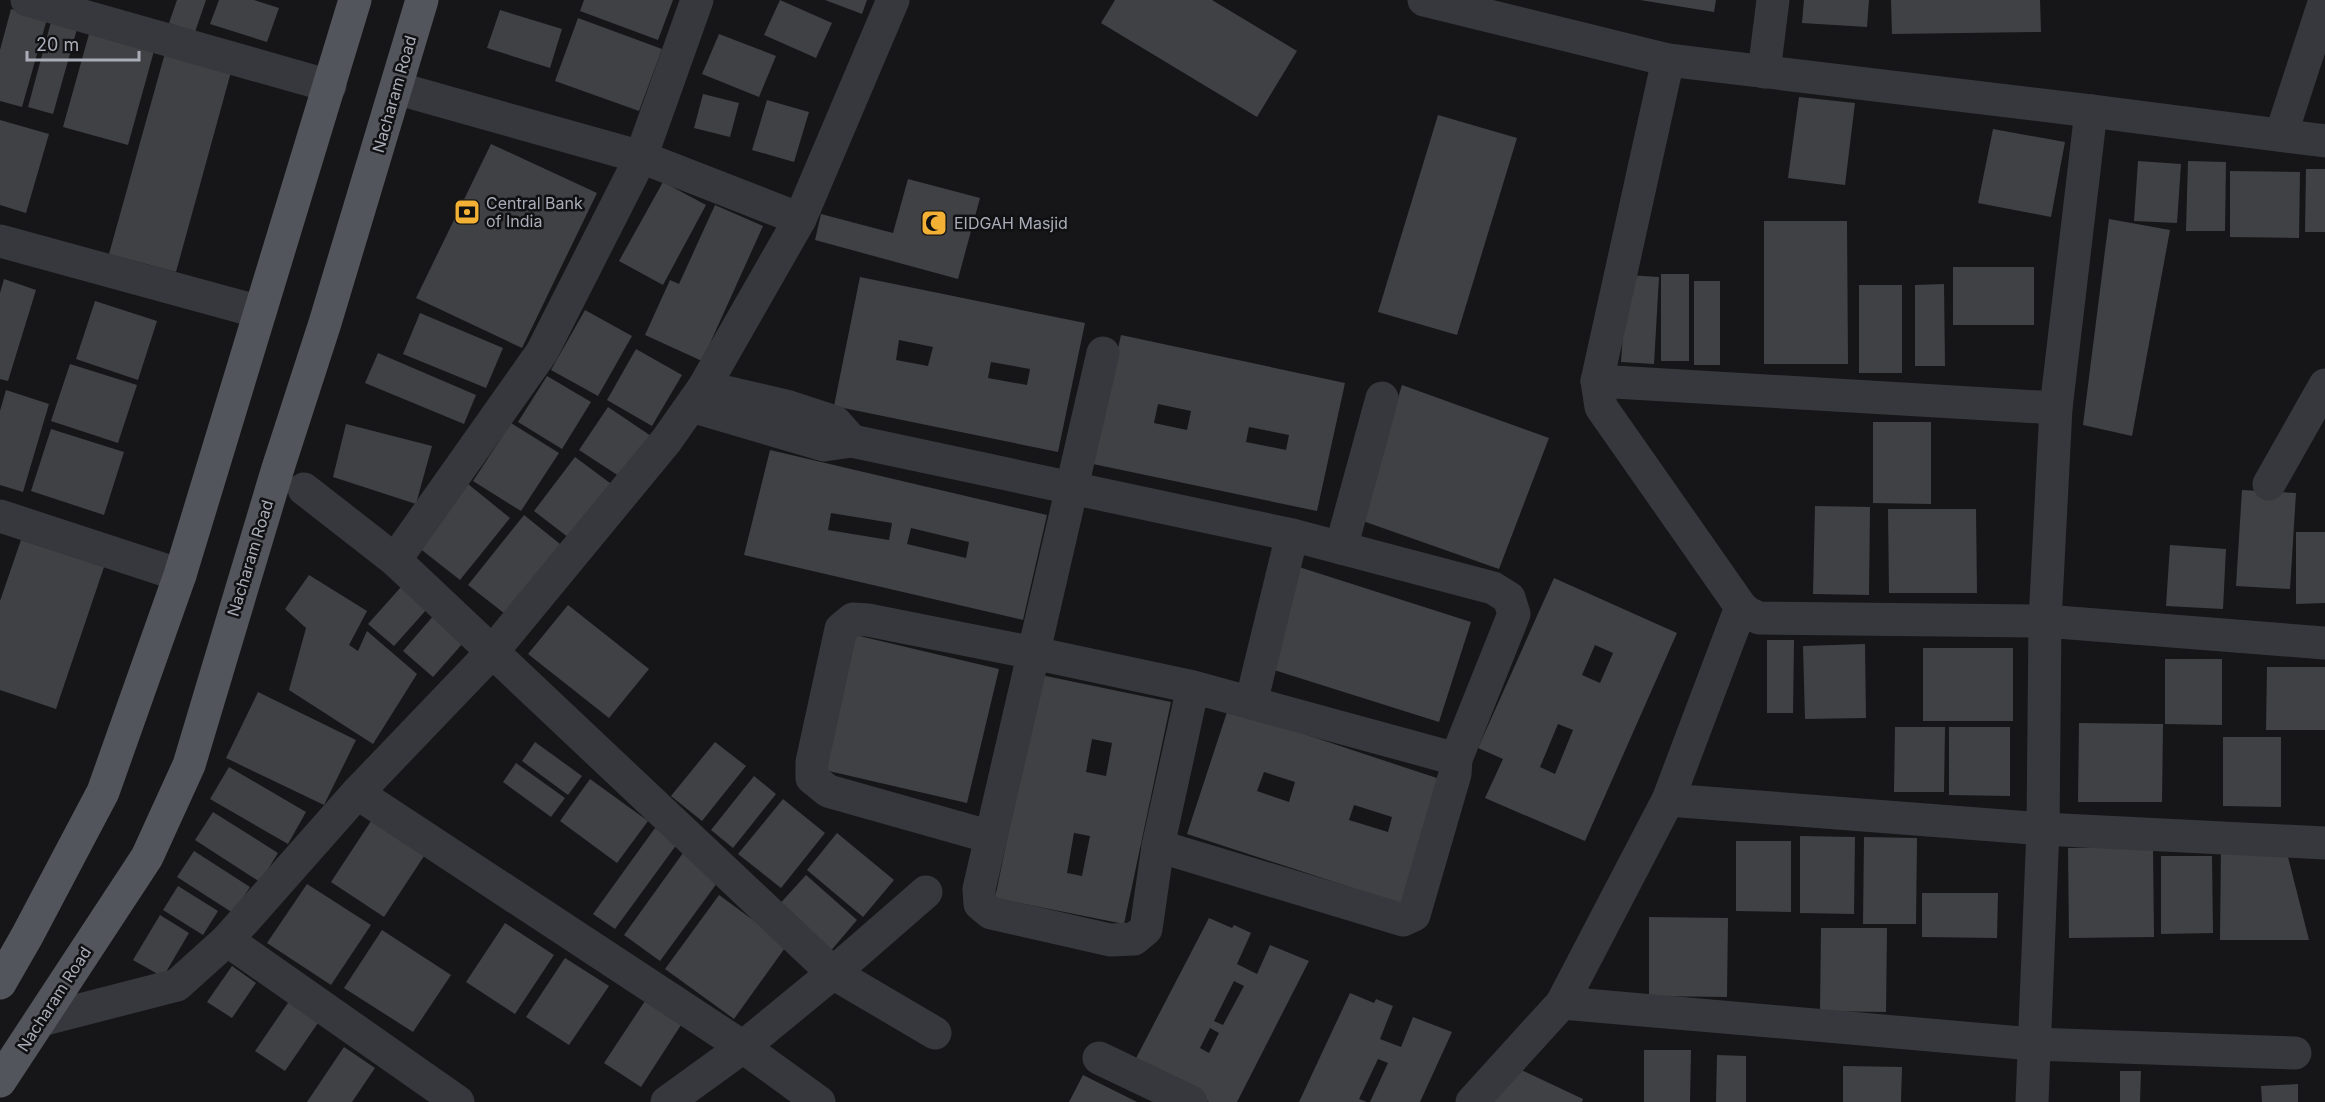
<svg xmlns="http://www.w3.org/2000/svg" width="2325" height="1102" viewBox="0 0 2325 1102" font-family="Inter,sans-serif">
  <style>
    .building { fill: #404145; fill-rule: evenodd }
    .lines { fill: none; stroke-linecap: round; stroke-linejoin: round }
    .minor { stroke: #37383d; stroke-width: 33 }
    .major { stroke: #53555c; stroke-width: 33 }
    .labels { text-anchor: middle; dominant-baseline: central; stroke-width: 5; stroke-linejoin: round; paint-order: stroke }
    .street-label { font-size: 16px; fill: #a8adb8; stroke: #111113 }
    .poi-label { font-size: 16px; fill: #a8adb8; stroke: #111113; text-anchor: start }
  </style>
  <rect width="100%" height="100%" fill="#161618"/>
  <g class="building">
    <path d="M177,0H206L195,32L169,23Z"/>
    <path d="M219,0H254L279,8L267,42L210,24Z"/>
    <path d="M584,0H673L658,40L580,11Z"/>
    <path d="M780,0L832,23L816,58L764,35Z"/>
    <path d="M825,0H867L862,14Z"/>
    <path d="M1115,0H1212L1297,51L1257,117L1101,23Z"/>
    <path d="M1640,0H1716L1714,12Z"/>
    <path d="M1804,0H1869L1867,27L1802,23Z"/>
    <path d="M1891,0H2040L2041,32L1892,34Z"/>
    <path d="M11,9L47,19L22,107L0,101V50Z"/>
    <path d="M500,10L562,29L550,68L487,48Z"/>
    <path d="M578,18L662,49L639,111L555,81Z"/>
    <path d="M51,22L77,29L53,114L28,107Z"/>
    <path d="M89,34L154,51L128,145L63,127Z"/>
    <path d="M719,34L776,56L759,97L702,74Z"/>
    <path d="M165,53L231,72L176,272L109,254Z"/>
    <path d="M703,94L739,103L730,137L694,128Z"/>
    <path d="M1799,97L1855,103L1845,185L1788,178Z"/>
    <path d="M767,100L809,112L794,162L752,150Z"/>
    <path d="M1438,115L1517,138L1457,335L1378,312Z"/>
    <path d="M0,120L49,134L26,213L0,205Z"/>
    <path d="M1993,129L2065,142L2051,217L1978,203Z"/>
    <path d="M491,144L597,193L522,348L416,298Z"/>
    <path d="M2138,161L2181,164L2177,223L2134,221Z"/>
    <path d="M2188,161L2226,162L2225,231H2186Z"/>
    <path d="M2306,169H2325V232H2305Z"/>
    <path d="M2230,171L2300,172L2299,238L2230,237Z"/>
    <path d="M908,179L980,198L958,279L815,240L821,214L893,233Z"/>
    <path d="M663,182L706,205L663,285L619,261Z"/>
    <path d="M715,205L763,226L702,361L645,335L670,280L679,284Z"/>
    <path d="M2109,219L2170,230L2132,436L2083,425Z"/>
    <path d="M1764,221H1847L1848,364H1764Z"/>
    <rect x="1953" y="267" width="81" height="58"/>
    <rect x="1661" y="274" width="28" height="87"/>
    <path d="M1627,275L1659,277L1654,364L1621,362Z"/>
    <path d="M860,277L1085,323L1058,452L834,406ZM899,340L933,347L928,366L896,360ZM991,362L1030,369L1027,385L988,378Z"/>
    <path d="M4,279L36,290L8,381L0,379V293Z"/>
    <rect x="1694" y="281" width="26" height="84"/>
    <path d="M1944,284L1945,366H1915V285Z"/>
    <rect x="1859" y="285" width="43" height="88"/>
    <path d="M95,301L157,321L138,380L76,359Z"/>
    <path d="M585,310L632,336L598,396L551,370Z"/>
    <path d="M420,313L503,348L486,388L403,354Z"/>
    <path d="M1121,335L1345,383L1317,511L1093,464ZM1158,404L1191,411L1187,430L1154,423ZM1249,427L1289,435L1286,450L1246,442Z"/>
    <path d="M636,349L682,375L652,426L607,400Z"/>
    <path d="M378,353L476,395L464,424L365,383Z"/>
    <path d="M70,364L137,385L118,443L51,421Z"/>
    <path d="M547,376L591,402L562,449L518,422Z"/>
    <path d="M1402,385L1549,438L1499,569L1360,520Z"/>
    <path d="M6,390L49,404L23,492L0,485V411Z"/>
    <path d="M608,407L651,436L622,478L579,450Z"/>
    <path d="M1873,422H1931V504L1873,503Z"/>
    <path d="M511,423L559,453L521,511L473,481Z"/>
    <path d="M346,424L432,446L416,504L333,477Z"/>
    <path d="M51,429L124,452L104,515L31,491Z"/>
    <path d="M770,450L1047,515L1023,620L744,555ZM831,513L892,523L889,540L828,530ZM911,528L969,542L966,558L907,544Z"/>
    <path d="M575,457L614,486L573,541L534,511Z"/>
    <path d="M468,484L510,518L460,580L418,547Z"/>
    <path d="M2242,490L2296,493L2290,589L2236,586Z"/>
    <path d="M1815,506L1870,507L1869,595L1813,594Z"/>
    <path d="M1888,509H1976L1977,593H1889Z"/>
    <path d="M524,515L570,552L514,621L468,585Z"/>
    <path d="M2296,532H2325V603L2296,604Z"/>
    <path d="M21,540L104,567L56,709L0,690V601Z"/>
    <path d="M2170,545L2226,549L2223,609L2166,606Z"/>
    <path d="M1299,567L1471,622L1439,722L1268,668Z"/>
    <path d="M309,575L367,611L349,645L358,651L367,631L417,674L373,744L289,690L306,628L285,609Z"/>
    <path d="M1554,578L1677,633L1585,841L1485,798L1503,759L1478,748ZM1595,645L1613,653L1600,683L1582,675ZM1558,724L1573,730L1555,774L1540,767Z"/>
    <path d="M401,587L427,609L394,646L368,624Z"/>
    <path d="M568,605L649,669L609,718L528,654Z"/>
    <path d="M434,615L464,642L433,677L403,651Z"/>
    <path d="M851,634L999,669L967,803L820,769Z"/>
    <path d="M1767,640H1794L1793,713H1767Z"/>
    <path d="M1865,644L1866,718L1805,719L1803,646Z"/>
    <rect x="1923" y="648" width="90" height="73"/>
    <path d="M2165,659H2222V725L2165,724Z"/>
    <path d="M2267,667H2325V730H2266Z"/>
    <path d="M1041,675L1171,702L1124,924L995,898ZM1092,739L1112,743L1106,776L1086,772ZM1074,833L1090,836L1082,876L1067,873Z"/>
    <path d="M258,692L356,740L324,805L226,758Z"/>
    <path d="M1228,709L1446,781L1405,905L1187,834ZM1264,772L1295,782L1289,802L1257,791ZM1354,805L1392,817L1388,832L1349,820Z"/>
    <path d="M2079,723L2163,724L2162,802H2078Z"/>
    <path d="M1895,727H1945L1944,792H1894Z"/>
    <path d="M1949,727H2010V796L1949,795Z"/>
    <path d="M2223,737H2281V807L2223,806Z"/>
    <path d="M535,742L582,776L568,795L522,761Z"/>
    <path d="M715,742L746,766L702,821L671,796Z"/>
    <path d="M516,763L565,798L551,817L503,782Z"/>
    <path d="M229,767L306,812L288,844L210,799Z"/>
    <path d="M754,776L776,794L733,848L711,830Z"/>
    <path d="M590,779L648,821L617,863L560,821Z"/>
    <path d="M783,799L825,833L781,888L738,854Z"/>
    <path d="M213,812L278,853L260,882L195,840Z"/>
    <path d="M373,818L426,853L384,917L331,882Z"/>
    <path d="M655,828L677,844L615,929L593,914Z"/>
    <path d="M837,833L894,880L863,917L807,870Z"/>
    <path d="M1800,836L1855,837L1854,914L1800,913Z"/>
    <path d="M1864,837L1917,838L1916,924H1863Z"/>
    <path d="M1736,841H1791V912L1736,911Z"/>
    <path d="M2153,847L2154,937L2069,938L2068,848Z"/>
    <path d="M2221,848L2287,853L2309,940H2220Z"/>
    <path d="M194,851L250,887L233,913L177,877Z"/>
    <path d="M683,853L720,879L660,961L624,935Z"/>
    <path d="M2161,856H2212L2213,933L2161,934Z"/>
    <path d="M806,875L857,920L828,954L776,908Z"/>
    <path d="M307,884L371,925L331,985L267,943Z"/>
    <path d="M178,886L218,911L203,935L163,910Z"/>
    <path d="M1922,893H1998L1997,938L1922,937Z"/>
    <path d="M719,895L787,945L734,1019L665,969Z"/>
    <path d="M160,915L189,933L163,977L133,960Z"/>
    <path d="M1649,917L1728,918L1727,997L1649,996Z"/>
    <path d="M1209,918L1232,928L1234,925L1251,933L1237,964L1257,974L1270,945L1309,961L1237,1102H1209L1133,1064ZM1234,981L1244,986L1223,1025L1214,1021ZM1210,1028L1219,1033L1209,1053L1200,1048Z"/>
    <path d="M505,923L554,955L515,1014L466,982Z"/>
    <path d="M1821,928H1887L1886,1012L1820,1011Z"/>
    <path d="M382,930L451,975L413,1032L344,988Z"/>
    <path d="M565,958L609,986L569,1045L526,1017Z"/>
    <path d="M232,966L256,983L232,1018L207,1002Z"/>
    <path d="M1350,993L1374,1003L1376,999L1393,1006L1380,1039L1401,1047L1413,1017L1452,1032L1420,1102H1370L1388,1063L1378,1059L1359,1099L1367,1102H1299Z"/>
    <path d="M290,1000L320,1020L285,1071L255,1051Z"/>
    <path d="M645,1001L681,1025L641,1087L604,1063Z"/>
    <path d="M344,1047L375,1068L352,1102H307Z"/>
    <path d="M1644,1050H1691L1690,1102H1644Z"/>
    <path d="M1717,1055L1746,1056V1102H1716Z"/>
    <path d="M1502,1061L1583,1099L1582,1102H1483Z"/>
    <path d="M1843,1066L1902,1067L1901,1102H1843Z"/>
    <path d="M2120,1071H2141L2140,1102H2120Z"/>
    <path d="M1083,1075L1137,1102H1069Z"/>
    <path d="M2298,1084V1102H2262L2261,1086Z"/>
  </g>
  <g class="lines">
    <g class="minor">
      <path d="M27,0L330,86"/>
      <path d="M1424,0L1668,60L2091,111L2325,141"/>
      <path d="M1668,60L1597,381L1601,407L1741,607L1748,613L1759,618L2045,621L2325,643"/>
      <path d="M1764,72L1773,0"/>
      <path d="M396,88L641,157L800,219"/>
      <path d="M2281,135L2325,0"/>
      <path d="M0,241L260,312"/>
      <path d="M1597,381L2056,408"/>
      <path d="M691,406L824,445L852,441L835,422L786,406L704,387"/>
      <path d="M852,441L1292,535L1493,588L1509,598L1514,614L1456,759L1193,687L1034,653L868,620L853,619L841,629L812,762V778L828,791L991,837L979,889L980,904L991,913L1110,940L1134,939L1146,929L1158,846L1193,687"/>
      <path d="M2269,484L2325,385"/>
      <path d="M304,489L395,560L833,973L926,892"/>
      <path d="M0,516L180,575"/>
      <path d="M1341,548L1382,398"/>
      <path d="M395,560L542,352L641,157L697,0"/>
      <path d="M1251,703L1292,535"/>
      <path d="M357,793L743,1047L819,1102"/>
      <path d="M1668,800L2043,829L2325,843"/>
      <path d="M991,837L1103,353"/>
      <path d="M1158,846L1403,920L1414,915L1455,774L1456,759"/>
      <path d="M227,940L458,1102"/>
      <path d="M1562,1003L2033,1044L2295,1053"/>
      <path d="M41,1020L177,985L227,940L357,793L493,651L666,441L704,387L800,219L893,0"/>
      <path d="M1099,1058L1191,1102"/>
      <path d="M667,1102L743,1047L833,973L935,1033"/>
      <path d="M1472,1102L1562,1003L1668,800L1741,607"/>
      <path d="M2032,1102L2043,829L2045,621L2056,408L2091,111"/>
    </g>
    <g class="major">
      <path d="M0,983L27,936L103,792L180,575L355,0"/>
      <path d="M0,1081L147,857L189,765L278,468L325,323L422,0"/>
    </g>
  </g>
  <defs>
    <g id="bank-square" transform="scale(1.35)"><rect x="-9" y="-9" width="18" height="18" rx="4" fill="#f2b134" stroke="#111113"/><path d="M-6-4H6V4H-6ZM0-2.3a2.3 2.3 0 1 0 0 4.6a2.3 2.3 0 1 0 0-4.6Z" fill="#111"/></g>
    <g id="mosque-square" transform="scale(1.35)"><rect x="-9" y="-9" width="18" height="18" rx="4" fill="#f2b134" stroke="#111113"/><path d="M3.5-4.9A6 6 0 1 0 3.5 4.9A5 5 0 1 1 3.5-4.9Z" fill="#111"/></g>
  </defs>
  <g fill-rule="evenodd">
    <use href="#bank-square" x="467" y="212"/>
    <use href="#mosque-square" x="934" y="223"/>
  </g>
  <g class="labels">
    <g class="street-label">
      <text transform="translate(394 94) rotate(-74)">Nacharam Road</text>
      <text transform="translate(250 558) rotate(-73)">Nacharam Road</text>
      <text transform="translate(54 999) rotate(-57)">Nacharam Road</text>
    </g>
    <g class="poi-label">
      <text x="486" y="203">Central Bank<tspan x="486" dy="18">of India</tspan></text>
      <text x="954" y="223">EIDGAH Masjid</text>
    </g>
  </g>
  <path d="M27 51v9h112v-9" fill="none" stroke="#a8adb8" stroke-width="3"/>
  <text x="36" y="51" font-size="18" fill="#a8adb8" stroke="#111113" stroke-width="4.5" paint-order="stroke">20 m</text>
</svg>
